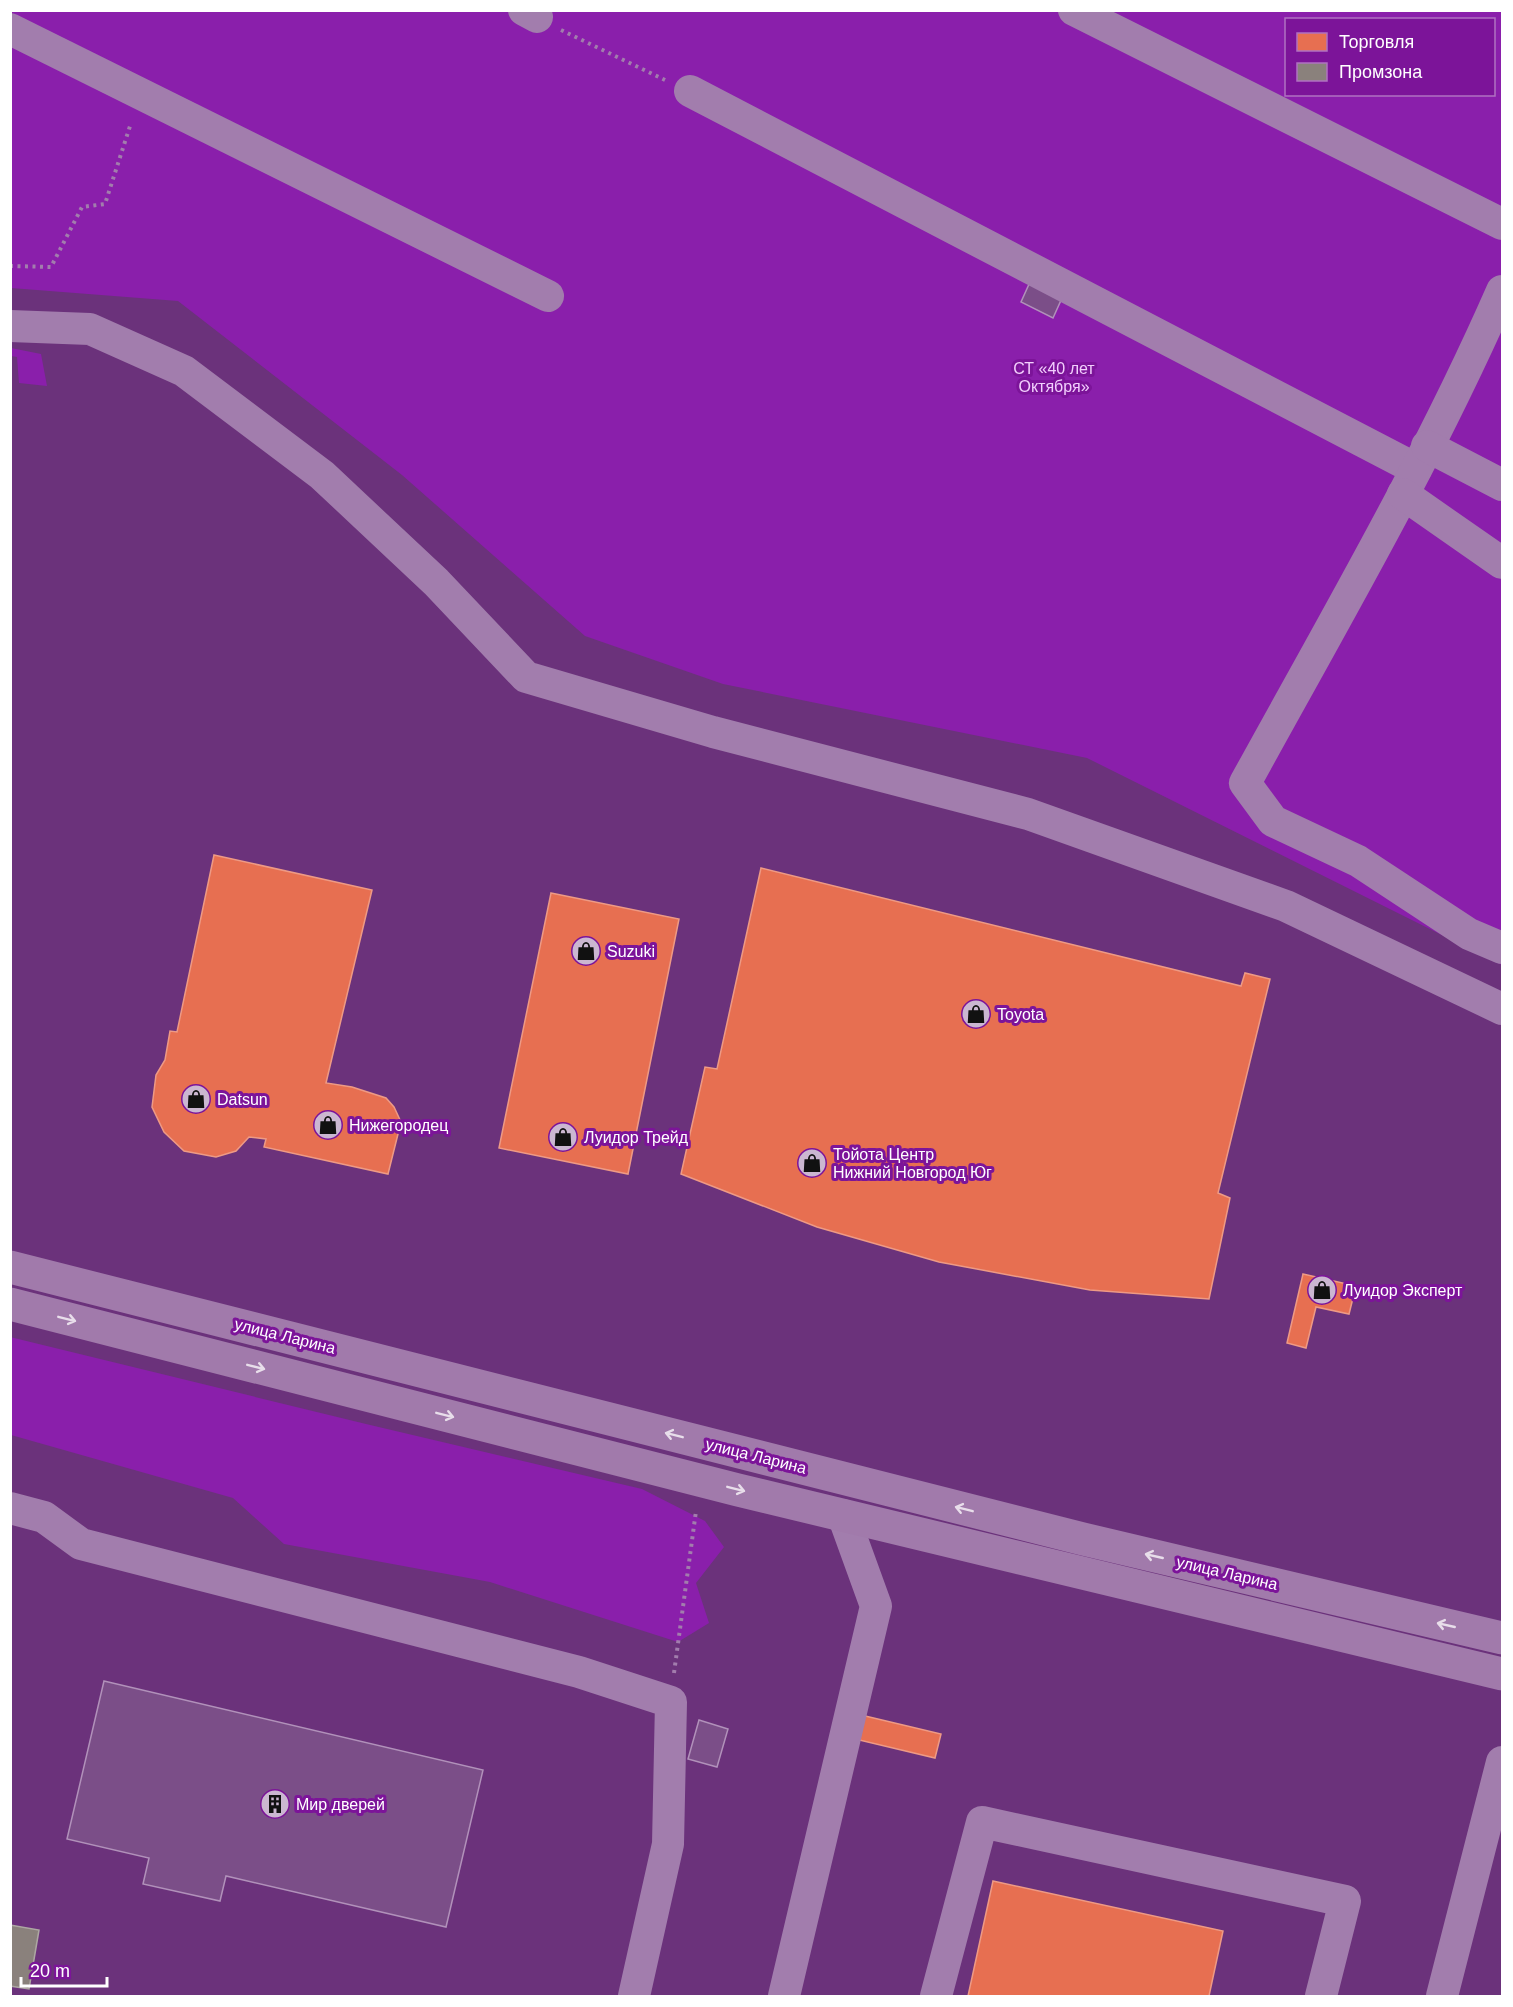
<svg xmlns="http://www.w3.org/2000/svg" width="1513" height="2007" viewBox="0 0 1513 2007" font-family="Arial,sans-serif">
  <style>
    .green { fill: #8a1fab; fill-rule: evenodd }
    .shops { fill: #e76f51; stroke: #ee9a85; stroke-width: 1.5 }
    .industry { fill: #8a817c; stroke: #ada7a3; stroke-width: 1.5 }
    .building { fill: #7b4e88; stroke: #b191ba; stroke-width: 1.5 }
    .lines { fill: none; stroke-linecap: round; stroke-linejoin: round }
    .path { stroke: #a27dad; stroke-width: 4; stroke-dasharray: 3 4.5; stroke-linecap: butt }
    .minor { stroke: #a27dad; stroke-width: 32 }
    .major { stroke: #a17aab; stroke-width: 33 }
    .oneway { stroke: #e8deea }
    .labels { text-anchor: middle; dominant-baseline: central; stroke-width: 6; stroke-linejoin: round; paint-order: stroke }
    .park-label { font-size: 16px; fill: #f2cffd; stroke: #7c1499 }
    .poi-label { font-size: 16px; fill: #fff; stroke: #7c1499; text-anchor: start }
    .street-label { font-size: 16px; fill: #fff; stroke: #7c1499 }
  </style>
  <rect width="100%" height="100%" fill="#6b327b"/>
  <g class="green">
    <path d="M10,11H1502V965L1087,758L723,684L585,636L402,475L178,301L11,288ZM1286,20H1494V94H1286Z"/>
    <path d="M11,348L41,354L47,386L19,383L17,357L11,356Z"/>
    <path d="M10,1337L366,1424L642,1489L705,1521L724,1547L696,1583L709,1623L678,1642L490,1582L284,1544L233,1498L11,1435Z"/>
  </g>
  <g class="shops">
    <path d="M214,855L372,890L326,1083L352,1087L386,1098L394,1107L401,1122L388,1174L264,1147L266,1139L249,1137L236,1151L216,1157L184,1151L164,1132L152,1107L156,1075L165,1060L170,1031L177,1032Z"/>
    <path d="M761,868L1241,986L1245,973L1270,979L1218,1193L1230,1198L1209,1299L1090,1290L939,1262L817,1227L681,1174L705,1067L717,1069Z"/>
    <path d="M551,893L679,919L628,1174L499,1148Z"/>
    <path d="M1303,1274L1356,1286L1349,1314L1316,1307L1306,1348L1287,1343Z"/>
    <path d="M861,1715L941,1734L935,1758L855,1739Z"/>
    <path d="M993,1881L1223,1931L1209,1996H968Z"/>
  </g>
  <path class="industry" d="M10,1925L39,1930L29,1989L10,1986Z"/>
  <g class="building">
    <path d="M1030,282L1062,298L1053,318L1021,302Z"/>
    <path d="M104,1681L483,1770L446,1927L226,1876L220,1901L143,1884L149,1858L67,1839Z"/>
    <path d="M699,1720L728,1729L717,1767L688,1759Z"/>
  </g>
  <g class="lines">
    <g class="path">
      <path d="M561,30L665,80"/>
      <path d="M10,266L51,267L82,207L105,204L131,123"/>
      <path d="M674,1673L696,1511"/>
    </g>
    <g class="minor">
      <path d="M524,10L537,17"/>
      <path d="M1074,10L1502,224"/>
      <path d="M10,29L548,296"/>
      <path d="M690,91L1416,469"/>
      <path d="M1502,291C1428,460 1334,621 1245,783L1273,821L1358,861L1469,934L1502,948"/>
      <path d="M10,326L90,329L184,371L322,475L436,582L526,677L713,732L1028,814L1286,906L1502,1009"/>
      <path d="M1427,446L1502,485"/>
      <path d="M1403,494L1502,563"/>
      <path d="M10,1508L44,1517L81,1544L579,1672L671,1702L668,1844L634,1996"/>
      <path d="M784,1996L876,1606L843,1515"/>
      <path d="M936,1996L982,1822L1345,1901L1321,1996"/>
      <path d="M1442,1996L1502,1762"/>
    </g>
    <g class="major">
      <path d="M10,1267L1083,1539L1502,1638"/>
      <path d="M10,1304L738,1490L1502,1674"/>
    </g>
  </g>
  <defs><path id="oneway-shaft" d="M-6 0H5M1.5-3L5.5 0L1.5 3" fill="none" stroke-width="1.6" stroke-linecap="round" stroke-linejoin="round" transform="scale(1.5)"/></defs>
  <g class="oneway">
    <use href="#oneway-shaft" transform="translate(67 1319) rotate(14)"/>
    <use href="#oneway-shaft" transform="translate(256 1367) rotate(14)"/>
    <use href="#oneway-shaft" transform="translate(445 1415) rotate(14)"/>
    <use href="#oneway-shaft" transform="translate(674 1435) rotate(-166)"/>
    <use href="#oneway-shaft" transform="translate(736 1489) rotate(14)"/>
    <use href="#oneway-shaft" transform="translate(964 1509) rotate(-166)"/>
    <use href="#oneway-shaft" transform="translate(1154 1556) rotate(-167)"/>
    <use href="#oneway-shaft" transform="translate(1446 1625) rotate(-167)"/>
  </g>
  <defs>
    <g id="shop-disc" transform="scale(1.5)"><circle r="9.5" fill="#cbb7d1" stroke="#7c1499"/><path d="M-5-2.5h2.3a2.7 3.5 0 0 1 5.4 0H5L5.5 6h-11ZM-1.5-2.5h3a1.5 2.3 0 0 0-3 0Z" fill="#111"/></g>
    <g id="building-disc" transform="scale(1.5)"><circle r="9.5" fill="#cbb7d1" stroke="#7c1499"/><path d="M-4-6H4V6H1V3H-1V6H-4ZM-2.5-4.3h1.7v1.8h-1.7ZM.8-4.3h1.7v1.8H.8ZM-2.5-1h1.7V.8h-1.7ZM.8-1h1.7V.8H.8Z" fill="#111"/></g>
  </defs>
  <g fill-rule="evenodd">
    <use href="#shop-disc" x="586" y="951"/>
    <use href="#shop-disc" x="976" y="1014"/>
    <use href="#shop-disc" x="196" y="1099"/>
    <use href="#shop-disc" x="328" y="1125"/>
    <use href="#shop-disc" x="563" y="1137"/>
    <use href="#shop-disc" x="812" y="1163"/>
    <use href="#shop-disc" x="1322" y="1290"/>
    <use href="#building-disc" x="275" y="1804"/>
  </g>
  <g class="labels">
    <g class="park-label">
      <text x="1054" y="368">СТ «40 лет<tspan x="1054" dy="18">Октября»</tspan></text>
    </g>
    <g class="poi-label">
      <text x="607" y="951">Suzuki</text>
      <text x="997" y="1014">Toyota</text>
      <text x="217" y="1099">Datsun</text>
      <text x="349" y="1125">Нижегородец</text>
      <text x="584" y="1137">Луидор Трейд</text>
      <text x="833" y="1154">Тойота Центр<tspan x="833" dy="18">Нижний Новгород Юг</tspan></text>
      <text x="1343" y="1290">Луидор Эксперт</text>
      <text x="296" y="1804">Мир дверей</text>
    </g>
    <g class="street-label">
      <text transform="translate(285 1336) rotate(14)">улица Ларина</text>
      <text transform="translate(756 1456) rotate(14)">улица Ларина</text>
      <text transform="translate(1227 1573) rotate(13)">улица Ларина</text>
    </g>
  </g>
  <rect width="1513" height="2007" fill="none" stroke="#ffffff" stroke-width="24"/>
  <rect x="1285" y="18" width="210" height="78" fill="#7c1499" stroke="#b072c2" stroke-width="1.5"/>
  <rect x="1297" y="33" width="30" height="18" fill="#e76f51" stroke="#b072c2" stroke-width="1.5"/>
  <text x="1339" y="48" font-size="18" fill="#ffffff">Торговля</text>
  <rect x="1297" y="63" width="30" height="18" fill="#8a817c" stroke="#b072c2" stroke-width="1.5"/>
  <text x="1339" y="78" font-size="18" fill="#ffffff">Промзона</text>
  <path d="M21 1977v9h86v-9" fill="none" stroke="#ffffff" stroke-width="3"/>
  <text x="30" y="1977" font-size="18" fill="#ffffff" stroke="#7c1499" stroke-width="4.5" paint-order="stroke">20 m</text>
</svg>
